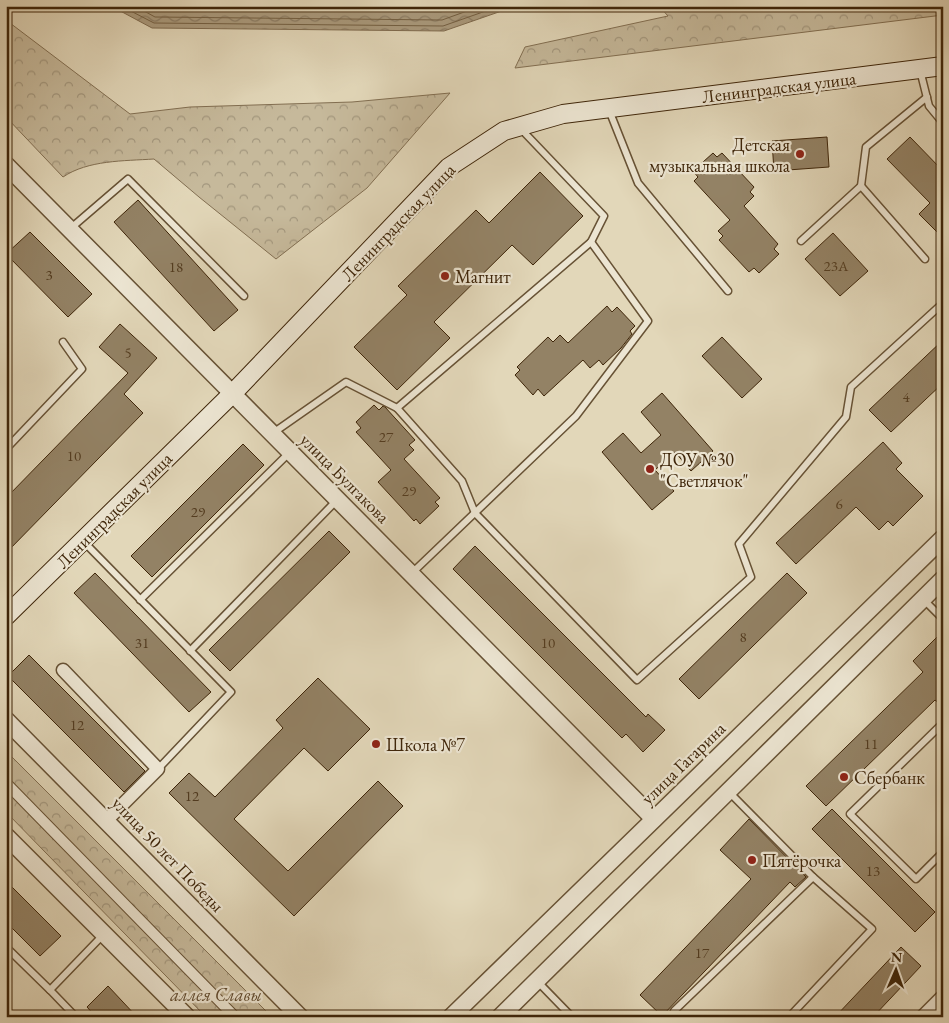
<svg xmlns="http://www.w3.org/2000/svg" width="949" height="1023" viewBox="0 0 949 1023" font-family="'EB Garamond',serif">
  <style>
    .park { fill: url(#park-crowns); stroke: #826f52 }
    .water { fill: url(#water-waves); stroke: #7f6b4f }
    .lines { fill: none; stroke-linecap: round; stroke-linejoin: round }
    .shore { stroke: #746043; stroke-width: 1 }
    .building { fill: #938265; stroke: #3e2509 }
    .service-casing { stroke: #675235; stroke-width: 9 }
    .pedestrian-casing { stroke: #675235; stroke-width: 12 }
    .minor-casing { stroke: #675235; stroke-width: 15 }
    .tertiary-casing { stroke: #675235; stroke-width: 19 }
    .secondary-casing { stroke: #3e2509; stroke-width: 20 }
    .service { stroke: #ece5d2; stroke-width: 6 }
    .pedestrian { stroke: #ece5d2; stroke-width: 10 }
    .minor { stroke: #ece5d2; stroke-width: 12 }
    .tertiary { stroke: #ece5d2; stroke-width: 16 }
    .secondary { stroke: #ece5d2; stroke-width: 18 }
    .poi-dot { fill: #8f2418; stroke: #ece5d2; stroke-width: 2 }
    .labels { text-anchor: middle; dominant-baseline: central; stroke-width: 4.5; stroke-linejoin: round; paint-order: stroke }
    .number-label { font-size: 15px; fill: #533c20 }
    .street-label { font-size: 18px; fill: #3e2509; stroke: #ece5d2 }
    .poi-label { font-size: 18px; fill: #3e2509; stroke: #ece5d2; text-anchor: start }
    .park-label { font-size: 18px; font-style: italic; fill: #604a2e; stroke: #ece5d2 }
  </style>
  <defs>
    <pattern id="park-crowns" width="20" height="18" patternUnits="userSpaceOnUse" patternTransform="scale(1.25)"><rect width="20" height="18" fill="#c6b99b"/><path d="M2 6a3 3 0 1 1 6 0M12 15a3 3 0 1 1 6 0" fill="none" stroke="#a2967d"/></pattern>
    <pattern id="water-waves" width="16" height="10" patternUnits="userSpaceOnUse" patternTransform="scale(1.25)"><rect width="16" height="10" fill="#aa9a7d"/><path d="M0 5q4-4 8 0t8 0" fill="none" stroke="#8c7d65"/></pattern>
  </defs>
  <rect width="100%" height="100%" fill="#e2d7b9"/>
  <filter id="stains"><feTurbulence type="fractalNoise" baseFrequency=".004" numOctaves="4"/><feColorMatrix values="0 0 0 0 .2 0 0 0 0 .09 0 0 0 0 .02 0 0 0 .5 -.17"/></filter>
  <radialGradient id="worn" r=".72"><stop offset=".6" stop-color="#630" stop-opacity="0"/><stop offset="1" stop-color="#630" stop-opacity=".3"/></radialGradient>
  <g class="park">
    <path d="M659,6H943V15L515,68L525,47L668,16Z"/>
    <path d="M6,20L130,114L190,107L352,102L450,93L367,188L276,259L199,197L154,159C124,161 88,160 63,177L6,117Z"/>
    <path d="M6,751L272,1017H206L6,812Z"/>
  </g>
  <path class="water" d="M111,6H516L444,31L152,28Z"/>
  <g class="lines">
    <g class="shore">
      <path d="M121,6L154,23L443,26L500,6"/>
      <path d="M135,6L155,17L442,20L481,6"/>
      <path d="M150,6L157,10L441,12L458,6"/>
    </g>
  </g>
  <g class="building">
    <path d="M827,137L829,167L774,171L772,141Z"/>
    <path d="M910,137L943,171V238L919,214L930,203L887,159Z"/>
    <path d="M713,153L717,157L722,153L754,187L750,192L754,196L744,206L778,244L774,249L779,254L759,273L754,268L749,272L719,240L723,236L718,231L730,220L694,181L698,177L693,171Z"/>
    <path d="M540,172L583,216L533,265L512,245L434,322L450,338L397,390L354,347L407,295L398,286L476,210L489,223Z"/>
    <path d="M138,200L238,310L214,331L114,222Z"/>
    <path d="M30,232L92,294L68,317L6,254Z"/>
    <path d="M833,233L868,271L840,296L805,259Z"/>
    <path d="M607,306L612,312L617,307L635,326L630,331L632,334L621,348L603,365L599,360L590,368L583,360L544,396L538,389L533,395L515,375L520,370L517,367L548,337L553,342L560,335L568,343Z"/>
    <path d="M120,324L157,358L124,394L143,413L6,553V498L128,373L99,347Z"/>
    <path d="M722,337L762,379L742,398L702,356Z"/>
    <path d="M943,340V383L891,432L869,410Z"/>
    <path d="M662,393L713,451L691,471L675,452L655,470L674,491L652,510L602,452L623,433L641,453L661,435L641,412Z"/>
    <path d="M374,405L379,410L383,406L385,407L415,440L409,445L414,450L404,459L440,498L435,502L439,506L420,524L416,519L414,521L378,482L391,470L356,432L361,428L356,422Z"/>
    <path d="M883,442L902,463L896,469L923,496L893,526L888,521L879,530L856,507L796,564L776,543Z"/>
    <path d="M243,444L264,465L152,577L131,556Z"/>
    <path d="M329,531L350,552L230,671L209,650Z"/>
    <path d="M475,546L646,717L648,714L665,730L643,752L626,734L622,738L453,569Z"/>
    <path d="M95,573L211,692L189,712L74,593Z"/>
    <path d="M787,573L807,593L699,699L679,679Z"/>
    <path d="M943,631V707L935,700L826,806L806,786L923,672L913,661Z"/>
    <path d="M29,655L145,771L124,792L8,676Z"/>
    <path d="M318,678L370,729L328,771L304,748L234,819L288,871L378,781L403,806L294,916L169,793L189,773L215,797L283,728L276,720Z"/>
    <path d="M832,809L935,912L915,932L812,829Z"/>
    <path d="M749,819L806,877L795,887L790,882L662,1016L640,995L751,879L720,850Z"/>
    <path d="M6,881L61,936L40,956L6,922Z"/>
    <path d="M901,947L921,966L873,1017H835Z"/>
    <path d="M108,986L137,1017H96L87,1007Z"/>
  </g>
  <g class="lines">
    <g class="service-casing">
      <g id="service">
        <path d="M920,70L929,106L943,123"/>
        <path d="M609,110L638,183L728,291"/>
        <path d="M861,186L866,147L927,97"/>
        <path d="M71,228L128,179L244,296"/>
        <path d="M801,241L861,186L925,259"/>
        <path d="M397,408L462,481L475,513L637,680L751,577L739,544L846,417L851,387L943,303"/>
        <path d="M273,433L346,382L397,408L591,242L604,216L520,128"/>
        <path d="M6,449L82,369L63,342"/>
        <path d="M83,541L231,692L158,769"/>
        <path d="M412,573L576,416L648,321L591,242"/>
        <path d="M140,600L289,453"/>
        <path d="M924,600L943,619"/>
        <path d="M190,651L338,499"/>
        <path d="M943,723L850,814L916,879L943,852"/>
        <path d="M729,792L813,877L872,929L789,1017"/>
        <path d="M6,947L50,990"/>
        <path d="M538,982L572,1017"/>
        <path d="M76,1017L50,990L103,935"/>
        <path d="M680,1017L674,1011L813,877"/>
      </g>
    </g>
    <g class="pedestrian-casing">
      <path id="pedestrian" d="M6,783L235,1017"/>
    </g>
    <g class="minor-casing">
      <g id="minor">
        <path d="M63,670L158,769L107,820"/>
        <path d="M922,1017L943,996"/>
      </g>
    </g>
    <g class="tertiary-casing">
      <g id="tertiary">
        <path d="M6,165L654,819"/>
        <path d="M6,720L300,1017"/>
        <path d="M6,836L187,1017"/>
        <path d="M451,1017L943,538"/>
        <path d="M500,1017L943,579"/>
      </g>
    </g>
    <g class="secondary-casing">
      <path id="secondary" d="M6,616L233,393L449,167L504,131L563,114L943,66"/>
    </g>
    <use href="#service" class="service"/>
    <use href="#pedestrian" class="pedestrian"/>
    <use href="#minor" class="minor"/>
    <use href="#tertiary" class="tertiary"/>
    <use href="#secondary" class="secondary"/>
  </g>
  <g class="poi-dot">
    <circle cx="800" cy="154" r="5"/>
    <circle cx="445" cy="276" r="5"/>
    <circle cx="650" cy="469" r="5"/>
    <circle cx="376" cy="744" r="5"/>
    <circle cx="844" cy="777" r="5"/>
    <circle cx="752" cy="860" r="5"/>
  </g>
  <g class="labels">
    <g class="number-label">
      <text x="836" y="265">23А</text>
      <text x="176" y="266">18</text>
      <text x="49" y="274">3</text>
      <text x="128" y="352">5</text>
      <text x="906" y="396">4</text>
      <text x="386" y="436">27</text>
      <text x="74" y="455">10</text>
      <text x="409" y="490">29</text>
      <text x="839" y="503">6</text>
      <text x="198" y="511">29</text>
      <text x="743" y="636">8</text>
      <text x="142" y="642">31</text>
      <text x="548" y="642">10</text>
      <text x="77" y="724">12</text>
      <text x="871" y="743">11</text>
      <text x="192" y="795">12</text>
      <text x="873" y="870">13</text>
      <text x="702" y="952">17</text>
    </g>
    <g class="street-label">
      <text transform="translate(779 87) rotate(-7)">Ленинградская улица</text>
      <text transform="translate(398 222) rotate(-46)">Ленинградская улица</text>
      <text transform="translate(345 478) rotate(45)">улица Булгакова</text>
      <text transform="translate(114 510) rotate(-45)">Ленинградская улица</text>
      <text transform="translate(683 763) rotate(-44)">улица Гагарина</text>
      <text transform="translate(168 854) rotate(46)">улица 50 лет Победы</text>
    </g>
    <g class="poi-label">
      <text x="790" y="144" text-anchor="end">Детская<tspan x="790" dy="21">музыкальная школа</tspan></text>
      <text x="455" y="276">Магнит</text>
      <text x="660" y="459">ДОУ №30<tspan x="660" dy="21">"Светлячок"</tspan></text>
      <text x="386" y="744">Школа №7</text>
      <text x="854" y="777">Сбербанк</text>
      <text x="762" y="860">Пятёрочка</text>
    </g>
    <g class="park-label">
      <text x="216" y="994">аллея Славы</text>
    </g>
  </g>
  <rect width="949" height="1023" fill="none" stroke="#e2d7b9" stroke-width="25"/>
  <rect x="8" y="8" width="934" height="1008" fill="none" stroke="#3e2509" stroke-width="2.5"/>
  <rect x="12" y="12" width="924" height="998" fill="none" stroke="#3e2509"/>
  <g transform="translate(896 970) rotate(2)" stroke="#ece5d2" stroke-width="4" paint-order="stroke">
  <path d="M0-4L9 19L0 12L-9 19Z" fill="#3e2509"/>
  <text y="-8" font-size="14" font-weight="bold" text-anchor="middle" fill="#3e2509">N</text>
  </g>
  <rect width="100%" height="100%" filter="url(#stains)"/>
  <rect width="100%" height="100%" fill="url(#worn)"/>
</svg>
